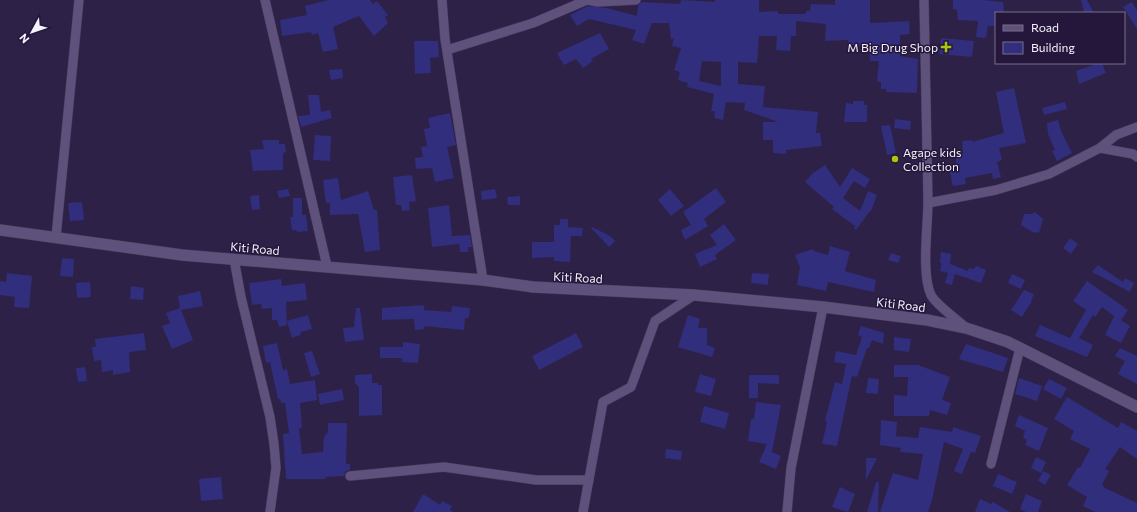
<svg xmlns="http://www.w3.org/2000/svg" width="1137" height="512" viewBox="0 0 1137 512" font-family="Commissioner,sans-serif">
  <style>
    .building { fill: #302e7d; fill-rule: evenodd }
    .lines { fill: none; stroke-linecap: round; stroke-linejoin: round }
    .minor-casing { stroke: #483b5a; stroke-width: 10 }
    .tertiary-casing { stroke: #483b5a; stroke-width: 12 }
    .minor { stroke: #5e517b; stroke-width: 9 }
    .tertiary { stroke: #5e517b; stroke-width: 11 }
    .poi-dot { fill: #adc60d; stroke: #25173c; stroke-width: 1.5 }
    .labels { text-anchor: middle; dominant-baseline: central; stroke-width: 3; stroke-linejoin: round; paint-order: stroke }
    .poi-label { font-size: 12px; fill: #f4f2fc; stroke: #25173c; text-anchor: end }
    .street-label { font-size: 12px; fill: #f4f2fc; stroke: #25173c }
  </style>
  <rect width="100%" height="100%" fill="#2e2147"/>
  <g class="building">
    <path d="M328,0H370L373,4L377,1L388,15L385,17L388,23L374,36L359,16L333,27L338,49L323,52L318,33L312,35L311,32L282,36L280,20L307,15L305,6Z"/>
    <path d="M681,0L715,2V0H759V12L778,11V14H806V11H810L811,4L835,5V0H870V23L909,21L910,34L900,35V56L918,59L917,93L886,92V89H881V82L877,81L879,61H870L869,46L848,45V40L825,41L826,24L796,21V36H791L790,51L776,50L777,36H759L757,63L738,62V84L765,86L763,107L818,112L816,133H820L822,146L786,150V154L773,153V140H763V122H778L744,110L745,103L726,102L723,120L714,118L715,111H711L714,94L687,87L688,83L678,80L680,72L674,70L681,48L672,46L674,38L671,39L669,23H652L644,44L632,40L636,30L589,19L577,26L570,15L588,6L607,8L637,16L638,6L641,2L680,4ZM702,61L721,62V86L699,81Z"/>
    <path d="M953,0H983L1003,2L1004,13H996V26H988L986,38L976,37L978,21L958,20L957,10L953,9Z"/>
    <path d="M1081,0H1087L1094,13H1084Z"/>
    <path d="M1132,2L1137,10V29L1123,7Z"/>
    <path d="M600,33L609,49L591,59L593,61L583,68L576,59L564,65L557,53Z"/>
    <path d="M941,38L974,41L972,57L939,54Z"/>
    <path d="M414,41H438L439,57L430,58L431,73L415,74Z"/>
    <path d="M1093,63H1102L1106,73L1079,84L1076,71L1093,65Z"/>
    <path d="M342,69L343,78L331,80L329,70Z"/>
    <path d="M1014,88L1026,143L999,148L1002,160L997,162L1001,177L993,179L992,173L965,178L966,184L953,186L948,164L956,163V154H963L962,141L972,140V142L1004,133L996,92Z"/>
    <path d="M308,95H319L321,112L330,110L332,118L301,127L298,116L310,115Z"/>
    <path d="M853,101H864V105H867V122H844L846,103L853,104Z"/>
    <path d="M1065,102L1067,109L1044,115L1042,108Z"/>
    <path d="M450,113L456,145L447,147L454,178L435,182L432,168L416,169L415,158L423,157L421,147L427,146L424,129L430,128L428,118Z"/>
    <path d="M895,119L911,121L910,130L894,128Z"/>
    <path d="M1058,120L1061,131L1072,153L1057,161L1052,151L1055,150L1048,134L1047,123Z"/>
    <path d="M890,125L896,153L887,155L881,126Z"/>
    <path d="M315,135L331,136L330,161L313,160Z"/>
    <path d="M262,140H279V144H285L286,152L283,153V170L253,171L250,150L264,149Z"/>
    <path d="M825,165L840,187L852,168L870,179L865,188L854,181L843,198L860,211L868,191L877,195L871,211H870L856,230L854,228L855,226L832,209L834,207L805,182L812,174Z"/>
    <path d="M412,175L416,201L409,202L410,210L402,211L401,205H396L393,177Z"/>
    <path d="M338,178L341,200L368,191L374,210H377L380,250L365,252L358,214L330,215V203H326L323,180Z"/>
    <path d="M716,188L726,202L704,219L708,226L685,240L681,230L691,225L683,212Z"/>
    <path d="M288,189L290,196L279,198L277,191Z"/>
    <path d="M495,189L497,198L482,200L481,191Z"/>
    <path d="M670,189L684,206L671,216L658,200Z"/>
    <path d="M259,195L260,209L252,210L250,196Z"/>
    <path d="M520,196V205H508L507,197Z"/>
    <path d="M293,198H302V215H306L308,231L298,232L296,230H292L290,217H293Z"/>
    <path d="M82,202L84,220L70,221L68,203Z"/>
    <path d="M449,205L452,236L470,235L472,247H468V252H460L459,244L432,247L428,208Z"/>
    <path d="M1035,212L1043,219L1039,233L1032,232L1021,225L1024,214H1032Z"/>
    <path d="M560,219H568V227L583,228L582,236H571L570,262L554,261V257L532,258V242H554V225H560Z"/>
    <path d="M724,224L736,240L715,255L717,259L700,267L695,254L717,245L710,235Z"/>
    <path d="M592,227L610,236L615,241L609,247L591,228Z"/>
    <path d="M1070,238L1078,244L1071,254L1063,248Z"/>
    <path d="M830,246L850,252L845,271L876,280L874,292L828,282L826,291L797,285L800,267L795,255L813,249L814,251L828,255Z"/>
    <path d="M941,252L951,254L950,264L968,271L969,268L973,269L977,266L986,270L981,283L955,274L952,285L945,283L948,273L940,271L942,263H940Z"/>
    <path d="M891,253L901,256L898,263L888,260Z"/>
    <path d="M62,258L74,259L73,277L60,276Z"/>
    <path d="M1098,265L1123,282L1125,278L1134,283L1130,292L1092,272Z"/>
    <path d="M7,273L32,276L29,308L14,307L15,297L0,295V281L6,282Z"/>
    <path d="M752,273L769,274L768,285L751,283Z"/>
    <path d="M1012,274L1025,280L1021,289L1008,283Z"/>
    <path d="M281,279L282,286L305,283L307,300L286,302L287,325L279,327L277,320H272V308L262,309L261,304L252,305L249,283Z"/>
    <path d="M1087,281L1128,310L1121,320L1130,326L1121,343L1105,335L1114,316L1102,307L1095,317L1093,315L1079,338L1093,345L1087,357L1035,336L1040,325L1070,338L1086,310L1073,301Z"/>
    <path d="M90,282L91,297L77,298L76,283Z"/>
    <path d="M131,286L144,288L143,300L130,299Z"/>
    <path d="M1024,290L1034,294L1031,301H1032L1022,317L1011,310Z"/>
    <path d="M200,291L203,306L181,310L193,340L172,349L162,326L170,323L166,313L180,308L178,296Z"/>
    <path d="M424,305V310L451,312L452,306L470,308L469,318H465L464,330L424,326L425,329L415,330L414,319L382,320V308Z"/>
    <path d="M356,308H360L364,340L345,342L343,328L354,327Z"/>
    <path d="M308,315L312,329L301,332L300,335L292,338L287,321Z"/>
    <path d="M688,315L700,319L698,328H707V345L715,348L712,357L678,347Z"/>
    <path d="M861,326L884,333L883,344L872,340L869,348H867L857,377L852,376L837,446L822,444L827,422L825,421L835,382L842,384L846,364L834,362L836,351L856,355L862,337L858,335Z"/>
    <path d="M144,333L146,350L129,352L130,372L113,375V370L102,372L101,360L94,361L92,347H96L95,339Z"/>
    <path d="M576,333L583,347L539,370L532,356Z"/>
    <path d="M894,337L911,339L909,352L894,350Z"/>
    <path d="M403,342L420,344L418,363L402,362V358H380V347H403Z"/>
    <path d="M277,343L283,370L287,369L290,384L315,380L317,400L300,403L302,428L299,429L302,454L323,452L324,437L328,432V423H347L346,464H350V470L346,471L344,476L325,477L326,479H286L283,434L289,433L285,403H281L280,399H278L270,362L266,363L263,346Z"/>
    <path d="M966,344L1008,358L1003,372L959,359Z"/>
    <path d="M1120,348L1137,356V384L1118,374L1125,361L1115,356Z"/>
    <path d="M312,351L320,374L311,377L304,353Z"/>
    <path d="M894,365H918L950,377L942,400L951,403L947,415L930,410L929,416H894V395L907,396L908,377H894Z"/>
    <path d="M85,367L87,381L78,382L76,368Z"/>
    <path d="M372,374V383H378V385H382V415L359,416V387L355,383V375Z"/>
    <path d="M700,374L716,379L711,396L695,392Z"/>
    <path d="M749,375H779V384L758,383V398H749Z"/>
    <path d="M868,378L879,379L878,394L866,393Z"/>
    <path d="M1019,378L1042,386L1037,401L1015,394Z"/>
    <path d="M1049,379L1067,388L1061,399L1043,389Z"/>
    <path d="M342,389L344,400L320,405L318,394Z"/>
    <path d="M1067,397L1118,428L1121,422L1137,431V459L1120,447L1105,469L1109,471L1102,485L1105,488L1137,503V512H1095L1083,506L1087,497L1067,485L1078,467L1080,468L1090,449L1070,439L1074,431L1054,419Z"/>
    <path d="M756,402L781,405L772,452L781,456L776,469L759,462L767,444L748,441L751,419H754Z"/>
    <path d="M704,406L729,413L725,429L700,422Z"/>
    <path d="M1019,415L1048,428L1039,451L1025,445L1027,440L1023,438L1025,431L1015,426Z"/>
    <path d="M881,420L897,422L896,436L918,438L920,427L952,432L953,427L981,436L975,453L971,452L962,474L954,471L963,449L944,442L932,500L928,512H880L893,473L918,480L923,454L900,452L901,448L880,445Z"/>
    <path d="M666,449L682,451L681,460L665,458Z"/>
    <path d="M1036,457L1046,462L1041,473L1031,468Z"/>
    <path d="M866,458H877L866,480Z"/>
    <path d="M1043,471L1051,475L1045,485L1038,481Z"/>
    <path d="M998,474L1017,482L1012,494L993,486Z"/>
    <path d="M221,477L223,499L201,501L199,479Z"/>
    <path d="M876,482H879L878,512H867Z"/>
    <path d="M840,487L855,494L848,512L832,507Z"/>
    <path d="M423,494L440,505L442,501L452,506L450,510L453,512H413Z"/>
    <path d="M1026,494L1042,501L1038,512H1026L1020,509Z"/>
    <path d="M980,499L991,504L993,502L1010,512H975Z"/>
  </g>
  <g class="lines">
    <g class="minor-casing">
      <g id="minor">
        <path d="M265,0L327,266"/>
        <path d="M442,0L445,39L483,280"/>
        <path d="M588,0L598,2L636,0"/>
        <path d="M924,0C925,67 927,134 928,201C928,226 921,274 931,295C936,305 957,319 966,328"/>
        <path d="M447,50L533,23L587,0"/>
        <path d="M1100,148L1133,154L1137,157"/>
        <path d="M928,203L996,190L1049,174L1100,148L1116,135L1137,127"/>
        <path d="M56,237L79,0"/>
        <path d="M234,259L241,297L270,417L274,444L276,468L270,512"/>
        <path d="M991,464L1020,348"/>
        <path d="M350,476L444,467L536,480H589"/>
        <path d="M583,512L603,402L631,387L655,321L694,295"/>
        <path d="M787,512L791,468L823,307"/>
      </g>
    </g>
    <g class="tertiary-casing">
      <path id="tertiary" d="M0,230L182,255L483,280L533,287L694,295L823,307L927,320L966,328L1008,342L1137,407"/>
    </g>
    <use href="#minor" class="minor"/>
    <use href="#tertiary" class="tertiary"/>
  </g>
  <g class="poi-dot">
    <path d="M944 41h4v4h4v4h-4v4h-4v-4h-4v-4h4z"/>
    <circle cx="895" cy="159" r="4"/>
  </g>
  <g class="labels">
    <g class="poi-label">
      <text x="938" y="47">M Big Drug Shop</text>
      <text x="903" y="152" text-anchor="start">Agape kids<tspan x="903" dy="14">Collection</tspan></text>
    </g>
    <g class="street-label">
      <text transform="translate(255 248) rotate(5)">Kiti Road</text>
      <text transform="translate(578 277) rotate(3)">Kiti Road</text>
      <text transform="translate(901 304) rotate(7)">Kiti Road</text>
    </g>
  </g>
  <rect x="995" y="12" width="130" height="52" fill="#25173c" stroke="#786f89"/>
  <rect x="1003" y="25" width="20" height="6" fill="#5e517b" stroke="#786f89"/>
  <text x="1031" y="32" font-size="12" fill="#f4f2fc">Road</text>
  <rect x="1003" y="42" width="20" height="12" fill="#302e7d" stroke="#786f89"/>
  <text x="1031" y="52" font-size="12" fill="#f4f2fc">Building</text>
  <g transform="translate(32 32) rotate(230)" stroke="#25173c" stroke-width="3" paint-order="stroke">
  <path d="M0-3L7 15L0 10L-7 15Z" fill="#f4f2fc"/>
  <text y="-6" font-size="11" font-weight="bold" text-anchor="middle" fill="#f4f2fc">N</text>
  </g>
</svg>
